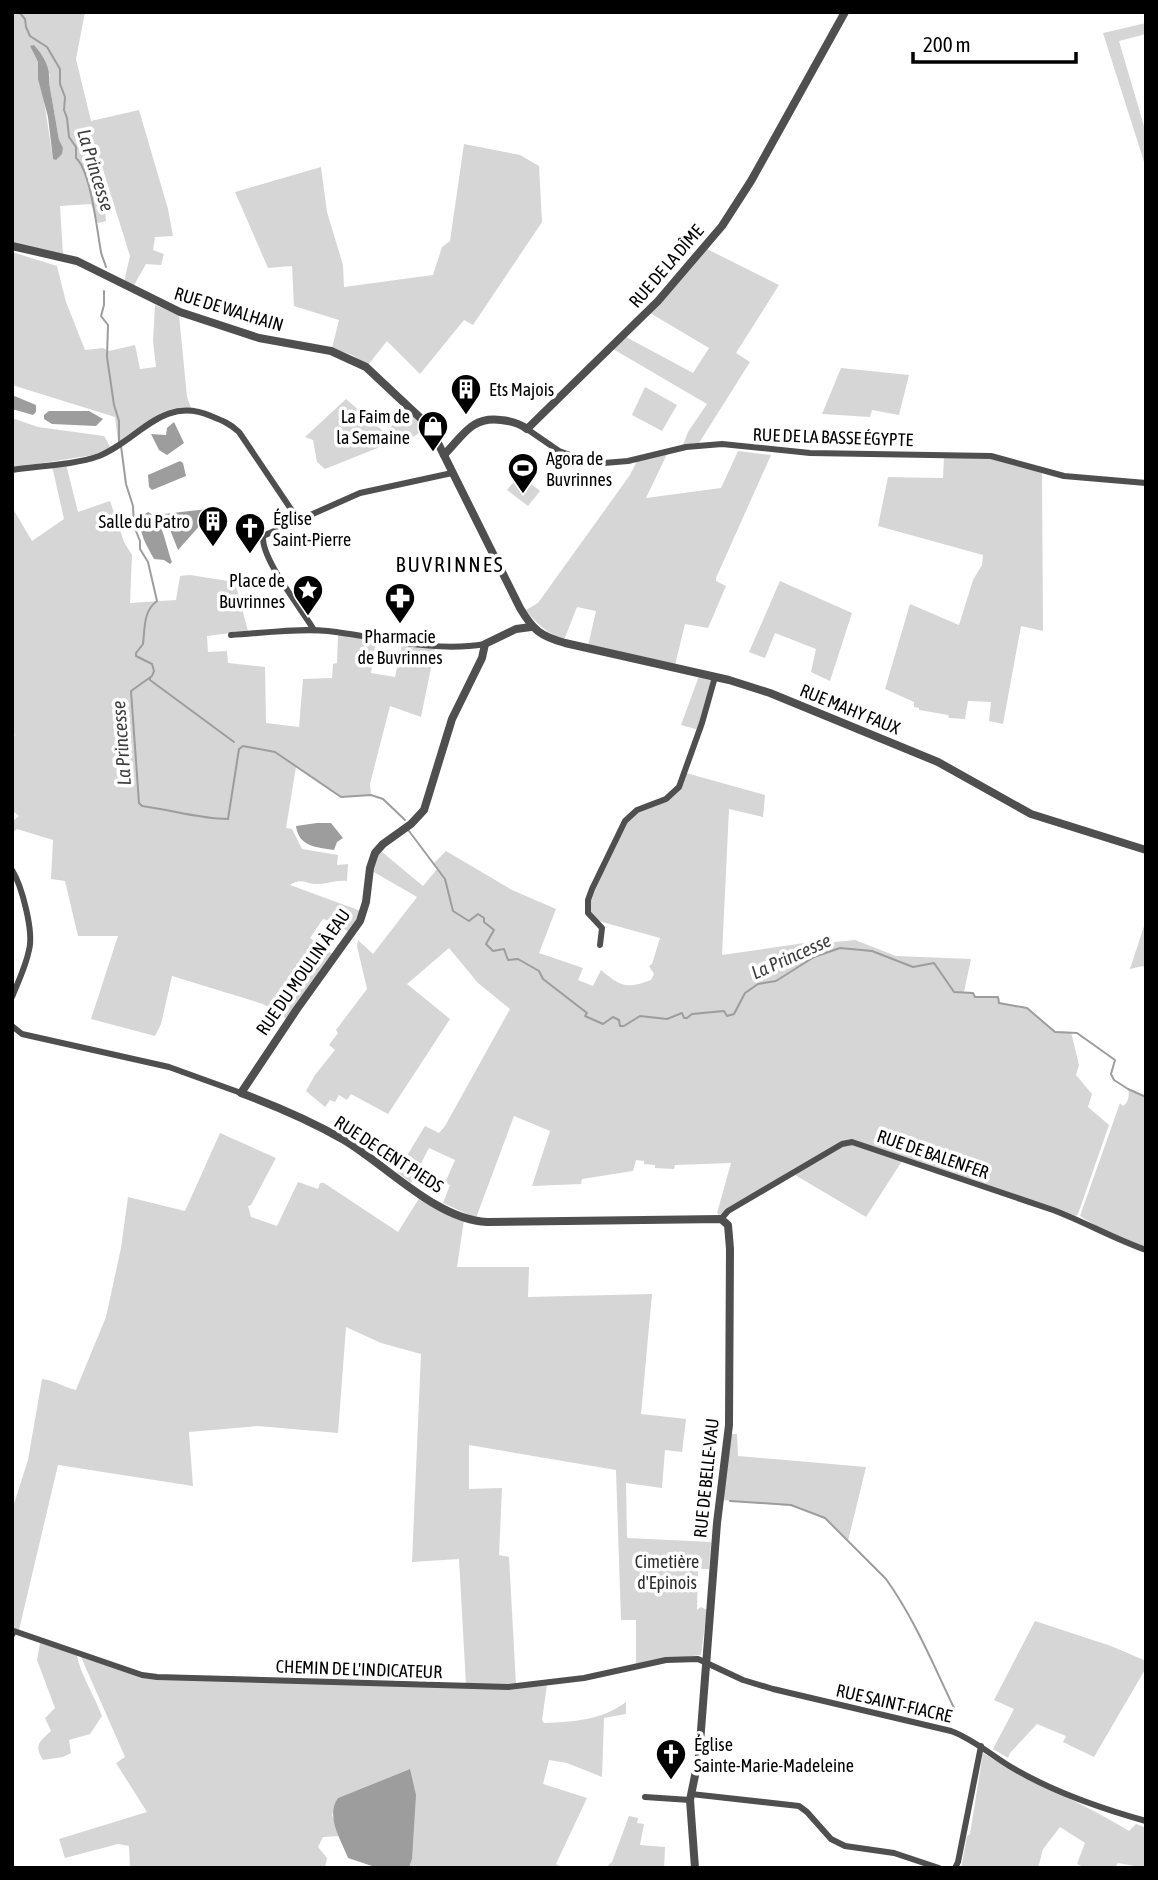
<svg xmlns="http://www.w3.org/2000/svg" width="1158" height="1880" viewBox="0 0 1158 1880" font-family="'Asap Condensed',sans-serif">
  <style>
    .green { fill: #d6d6d6; fill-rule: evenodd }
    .water { fill: #9d9d9d }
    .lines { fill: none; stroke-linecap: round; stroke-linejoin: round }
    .stream { stroke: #9d9d9d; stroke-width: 2 }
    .minor { stroke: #4f4f4f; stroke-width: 6 }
    .tertiary { stroke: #4f4f4f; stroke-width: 8 }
    .labels { text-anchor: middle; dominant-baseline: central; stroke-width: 7; stroke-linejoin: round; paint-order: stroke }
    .street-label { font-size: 18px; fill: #000; stroke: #fff }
    .poi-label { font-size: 18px; fill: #000; stroke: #fff; text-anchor: start }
    .park-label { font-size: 18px; fill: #2d2d2d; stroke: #fff }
    .water-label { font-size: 19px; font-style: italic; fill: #3e3e3e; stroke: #fff }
    .quarter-label { font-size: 21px; letter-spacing: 2px; fill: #000; stroke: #fff }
  </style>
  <rect width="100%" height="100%" fill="#fff"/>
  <g class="green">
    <path d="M12,12H85L76,59L91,121L139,110L168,209L173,236L155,237L153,250L164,254L161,265L146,264L133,287L124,282L130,256L101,163L106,221L98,223L91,204L60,206L63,255L12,244ZM30,46L50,75L49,82L59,140L53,159L38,62Z"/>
    <path d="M1146,23V34L1119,41L1146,133V168L1103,33Z"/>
    <path d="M464,144L520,155L539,166L542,222L473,325L464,320L420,374L387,341L368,365L352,355L332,348L339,320L294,306L292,266L268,268L235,192L321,167L327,212L343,265L344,287L433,275L442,247L450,241Z"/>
    <path d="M707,249L779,285L736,353L750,362L699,443L683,445L688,432L707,404L613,349L626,337L693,373L709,348L650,313Z"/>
    <path d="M12,252L57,266L66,302L85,350L103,348L109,351L135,345L140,369L156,367L153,341L155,305L179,315L187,397L191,408C162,407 142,426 118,442L115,417L12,385Z"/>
    <path d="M841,368L909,375L899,415L872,410L870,417L822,414Z"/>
    <path d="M645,387L677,405L662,431L632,415Z"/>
    <path d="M346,399L385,433L407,410L425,429L401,445L395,441L325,469L317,462L313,440L305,437Z"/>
    <path d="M12,418L38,427L104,436L111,448L93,455L12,468Z"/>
    <path d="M738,451L771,455L716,578V581L726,586L708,628L685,624L675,665L588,646L596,611L577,607L564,640C548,633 537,625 526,610L538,603L630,475L637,461L668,452L646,498L721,488Z"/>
    <path d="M944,457L999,459L1042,473L1043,631L1021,626L1003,724L989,721L991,702L968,701L965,719L949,718L948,715L919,710V708L914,707V702L885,689L910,604L959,625L973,580L982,565L983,555L878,526L888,477L943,478Z"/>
    <path d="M66,464L78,512L110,501L124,542L132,555L130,603L176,600L180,576L190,575L235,582L248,631L207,636L208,652L227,651L228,663L265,667L266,723L299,727L303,679L332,678L333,664L337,663L338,635L376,640L371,673L395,677L402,644L435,648L421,717L390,706L370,784L371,795L341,797L296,767L286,828L292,829L302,849L338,855L337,865L348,864L347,881C336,880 328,884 318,884C306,884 301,877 290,885L361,911L349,932L333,922L323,919L310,938L334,955L287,1019L263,1004L172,976L161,1024L155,1036L91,1019L118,936H78L65,881L51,879L53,840L17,829L12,833V822L19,816L12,810V737L15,735L12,731V507L32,541L64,519L52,466Z"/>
    <path d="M520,475L540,491L528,506L507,490Z"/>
    <path d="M780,581L852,613L830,681L811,672L816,649L775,633L765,658L749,652Z"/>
    <path d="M699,676L710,679L712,682L699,730L681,725Z"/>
    <path d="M686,773L765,795L763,817L729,809L722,955L818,941L817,947L835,942L855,940L896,956L971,959L964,992L973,993L975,997H998L999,1003L1027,1008L1055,1031L1071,1032L1079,1065L1076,1075L1092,1094L1088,1107L1109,1125L1078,1214L1076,1216L849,1139L719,1215L717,1213L731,1163L675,1165L674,1169L655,1168V1165L644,1164V1161L636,1160L633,1171L582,1179L581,1184L532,1186L550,1131L514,1116L476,1218L443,1203L450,1185L445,1183L455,1160L429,1148L411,1183L397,1172L425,1126L439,1133L445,1126L510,1009L478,983L449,948L407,984L450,1019L388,1114L351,1094L347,1100L339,1095L335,1102L330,1100L325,1107L306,1091L315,1075L335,1050L329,1045L338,1033L336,1030L367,989L357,946L358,940L373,954L417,897L372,871L378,855L382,852L423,886L437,869L433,864L446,851L512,890L556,909L539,953L583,968L578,980L593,986L601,970C621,987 626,989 651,980L654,974L649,966L652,964L660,938L595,920L590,912L589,900L627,822L641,810L668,800Z"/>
    <path d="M1146,920V969L1143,966L1130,969Z"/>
    <path d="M1128,1089L1146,1097V1249L1116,1238L1080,1216L1120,1103L1123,1106C1128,1103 1130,1095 1128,1089Z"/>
    <path d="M220,1133L276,1158L251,1205L248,1206L251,1217L277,1226L298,1182L318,1189L320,1183H324L398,1232L420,1197L464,1220L457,1267H529L528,1297L652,1294L641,1414L686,1419L682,1452L665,1450L662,1488L626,1483L627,1538L711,1542L709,1569H698L697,1610L701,1607L707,1610L701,1655L636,1664V1620H621L616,1470L469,1445V1489L502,1488L499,1555L509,1557L516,1685H466L459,1559L412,1562L421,1354L381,1343L346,1327L338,1433L258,1426L189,1432L193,1486L58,1465L19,1630L12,1627V1510L28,1460L42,1379C54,1380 63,1387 76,1390L80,1380L106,1317L121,1248L128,1197L185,1211Z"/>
    <path d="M854,1144L902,1161L866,1217L795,1175L838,1148Z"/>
    <path d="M731,1434H737L738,1456L866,1467L848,1541L825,1518L800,1507L722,1500Z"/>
    <path d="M1035,1621L1111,1646L1146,1661V1668L1094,1757L1063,1742L1066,1736L1037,1724L1010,1753L1008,1758L993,1749L1014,1709L994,1700Z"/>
    <path d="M40,1643L77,1655C79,1671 96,1699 102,1716L90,1734L69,1740L71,1753L63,1757L43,1760C34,1745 39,1742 51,1731L45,1718L55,1708L37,1660Z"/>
    <path d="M81,1657L149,1679L507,1689L547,1685L542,1720L544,1723C573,1722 602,1720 626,1702V1714L604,1718L602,1777L567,1763L549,1760L543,1784L587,1798L556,1864L563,1868H409L412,1859L410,1769L338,1798L332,1815L340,1836L323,1837L318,1847L327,1858L325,1868H130L129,1846L118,1844L65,1858L59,1839L147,1812L116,1763L125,1757Z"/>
    <path d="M983,1753C1030,1782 1082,1802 1129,1831L1136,1824L1146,1828V1868L1118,1863L1114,1868H1086L1077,1864L1085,1843L1060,1827L1043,1849L1038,1868H961L967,1836L970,1834Z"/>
    <path d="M629,1816L638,1818L637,1823L644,1824L640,1845L665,1847L664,1868H605L612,1862Z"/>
  </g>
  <g class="water">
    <path d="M34,45C43,55 51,68 49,82L59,140L63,148L62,154L56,160L53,159L48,117L38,79V62L30,46Z"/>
    <path d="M12,395L36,405V412L33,415L12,409Z"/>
    <path d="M49,411H89L103,419L96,426L52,424L44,419V415Z"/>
    <path d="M174,422L184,443L167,455L159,450L151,434L166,435L167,428Z"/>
    <path d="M180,461L183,463L186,476L152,490L149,487L148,475Z"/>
    <path d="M207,509L211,513L178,550L164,514Z"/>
    <path d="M148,512C163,519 166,547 172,562L170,564L164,560L154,559C147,546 139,534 140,518Z"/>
    <path d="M317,823H331L343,838L337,842L334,850C316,847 299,847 296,826Z"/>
    <path d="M410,1769L416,1795L412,1859L409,1868H378L348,1858C341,1840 325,1816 338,1798Z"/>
  </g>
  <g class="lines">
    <g class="stream">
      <path d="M19,12L25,19L26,27L30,36L47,47L60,69V84L65,97L64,110L67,118L69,137L76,147V158C91,171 97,231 101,252C102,257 105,263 106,267"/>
      <path d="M104,291V305L101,316L108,325L107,357L114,405L119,421V441"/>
      <path d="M121,446L126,484L133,506L134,526L140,541V549L148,562L157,601C143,611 145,629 143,644L136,653V656L152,664L154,671L152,676L131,691L139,803L142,806C172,810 199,819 228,819L239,749L243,746L275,752L341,797L371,795L383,799L405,820"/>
      <path d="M150,678V680L234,742"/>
      <path d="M409,831L445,879L453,911L469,921L478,914L484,918V922L494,930L486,944L493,951L504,949L508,960L518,959L539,971L543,979L587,1013L585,1016L603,1024L613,1017L619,1020L620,1026H624L640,1016L667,1019L682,1013L684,1018H687L692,1014L724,1011L727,1016L734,1014L745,993L758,984L776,981L814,957L840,948L872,951L913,967L934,963L954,992L973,993L975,997H998L999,1003L1027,1008L1055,1032L1077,1033L1115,1060L1111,1074L1114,1080L1128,1089L1146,1097"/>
      <path d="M730,1501L791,1505L825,1518L886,1579C914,1618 933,1664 954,1708"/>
    </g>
    <g class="minor">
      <path d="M527,429L559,451L584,460L604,463L628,461L686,447L722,444L810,453L991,456L1064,476L1146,483"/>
      <path d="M12,470C38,466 74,465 99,456C139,440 162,395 211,416C221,420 231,424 239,432L299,521"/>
      <path d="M314,630C301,608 261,559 263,536L360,493L452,473"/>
      <path d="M231,635C263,633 297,628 328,631C379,637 433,653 485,644"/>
      <path d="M12,870C22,886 34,932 29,950C26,966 18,982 12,997"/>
      <path d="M600,945L602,928L588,913V900L592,889L625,821L637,810L666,799L679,787L702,723L715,677"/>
      <path d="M12,1026L22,1034L169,1067L241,1093"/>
      <path d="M721,1219L728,1211L842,1144L852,1142L1053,1210C1085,1222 1114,1239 1146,1250"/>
      <path d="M12,1635L14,1631L142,1675L157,1677L508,1687L584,1678L666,1660L698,1659L743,1680L773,1689L951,1731C973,1739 991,1755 1011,1767C1053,1792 1099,1808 1146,1821"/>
      <path d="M691,1794L799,1806L807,1812L831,1839L845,1846L894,1853L939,1868"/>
      <path d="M645,1797L690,1800"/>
      <path d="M955,1868L958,1862L981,1746"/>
    </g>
    <g class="tertiary">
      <path d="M12,246L77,261L180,312L259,338L331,351L366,367L430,427L520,608C533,630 540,636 565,643L729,680L770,693L938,762L1031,814L1146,850"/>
      <path d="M444,455C463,436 471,416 501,420C511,421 519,423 527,429L658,301L722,226L751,181L845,12"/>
      <path d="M531,627L516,629L485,644L482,658L452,719L424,810L411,824L383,844L375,853L370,868L366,902L360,921L297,1009L241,1093C276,1106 311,1121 344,1140C386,1165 437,1220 487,1222L721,1219L728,1225L730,1249L729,1425L717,1523L699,1756L690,1800L695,1868"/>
    </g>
  </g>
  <defs>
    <g id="building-pin" transform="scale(1.575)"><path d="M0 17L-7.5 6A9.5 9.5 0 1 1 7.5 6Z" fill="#000" stroke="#fff"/><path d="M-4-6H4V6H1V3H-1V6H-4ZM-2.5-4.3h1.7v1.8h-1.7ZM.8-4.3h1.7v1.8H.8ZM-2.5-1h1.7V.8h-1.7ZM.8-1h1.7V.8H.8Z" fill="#fff"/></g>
    <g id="shop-pin" transform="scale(1.575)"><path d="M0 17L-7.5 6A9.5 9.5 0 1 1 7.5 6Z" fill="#000" stroke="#fff"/><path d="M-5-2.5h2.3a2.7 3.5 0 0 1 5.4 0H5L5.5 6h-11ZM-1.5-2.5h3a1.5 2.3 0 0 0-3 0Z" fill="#fff"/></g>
    <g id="stadium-pin" transform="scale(1.575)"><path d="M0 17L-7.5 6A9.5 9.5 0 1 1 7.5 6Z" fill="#000" stroke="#fff"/><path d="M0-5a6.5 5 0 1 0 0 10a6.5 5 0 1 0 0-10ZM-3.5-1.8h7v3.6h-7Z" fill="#fff"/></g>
    <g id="church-pin" transform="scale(1.575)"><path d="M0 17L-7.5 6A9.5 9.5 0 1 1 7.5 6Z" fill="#000" stroke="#fff"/><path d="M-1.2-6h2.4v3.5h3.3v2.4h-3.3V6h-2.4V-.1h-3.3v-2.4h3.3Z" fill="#fff"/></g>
    <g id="sight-pin" transform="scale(1.575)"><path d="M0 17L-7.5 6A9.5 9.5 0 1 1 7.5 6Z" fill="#000" stroke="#fff"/><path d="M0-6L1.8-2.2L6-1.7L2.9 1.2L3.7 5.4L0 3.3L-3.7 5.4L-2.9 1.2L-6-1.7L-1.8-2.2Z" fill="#fff"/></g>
    <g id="pharmacy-pin" transform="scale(1.575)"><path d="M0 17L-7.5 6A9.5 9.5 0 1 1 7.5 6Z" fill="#000" stroke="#fff"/><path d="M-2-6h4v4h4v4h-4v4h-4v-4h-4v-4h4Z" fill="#fff"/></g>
  </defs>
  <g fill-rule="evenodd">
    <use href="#building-pin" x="466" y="389"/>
    <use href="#shop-pin" x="433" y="426"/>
    <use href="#stadium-pin" x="523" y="468"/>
    <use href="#building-pin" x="213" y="521"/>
    <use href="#church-pin" x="250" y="528"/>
    <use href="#sight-pin" x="308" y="590"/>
    <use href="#pharmacy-pin" x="400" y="598"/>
    <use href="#church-pin" x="671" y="1754"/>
  </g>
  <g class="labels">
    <g class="street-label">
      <text transform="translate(666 266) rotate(-49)">RUE DE LA DÎME</text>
      <text transform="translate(229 309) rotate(17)">RUE DE WALHAIN</text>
      <text transform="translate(833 437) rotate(2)">RUE DE LA BASSE ÉGYPTE</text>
      <text transform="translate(850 709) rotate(22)">RUE MAHY FAUX</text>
      <text transform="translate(303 972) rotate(-55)">RUE DU MOULIN À EAU</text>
      <text transform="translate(389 1154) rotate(33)">RUE DE CENT PIEDS</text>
      <text transform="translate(933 1154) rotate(19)">RUE DE BALENFER</text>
      <text transform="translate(706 1478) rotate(-84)">RUE DE BELLE-VAU</text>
      <text transform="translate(359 1669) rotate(2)">CHEMIN DE L'INDICATEUR</text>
      <text transform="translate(894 1703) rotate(13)">RUE SAINT-FIACRE</text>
    </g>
    <g class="poi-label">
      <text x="489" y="389">Ets Majois</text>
      <text x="410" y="416" text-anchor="end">La Faim de<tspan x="410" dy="21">la Semaine</tspan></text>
      <text x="546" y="458">Agora de<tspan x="546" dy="21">Buvrinnes</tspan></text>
      <text x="273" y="518">Église<tspan x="273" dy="21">Saint-Pierre</tspan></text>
      <text x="190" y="521" text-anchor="end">Salle du Patro</text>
      <text x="285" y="580" text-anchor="end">Place de<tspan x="285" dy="21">Buvrinnes</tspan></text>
      <text x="400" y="636" text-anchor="middle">Pharmacie<tspan x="400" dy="21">de Buvrinnes</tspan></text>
      <text x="694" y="1744">Église<tspan x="694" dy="21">Sainte-Marie-Madeleine</tspan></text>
    </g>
    <g class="park-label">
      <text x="667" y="1561">Cimetière<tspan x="667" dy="21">d'Epinois</tspan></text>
    </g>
    <g class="water-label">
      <text transform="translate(96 170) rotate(73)">La Princesse</text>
      <text transform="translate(121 743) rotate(-94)">La Princesse</text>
      <text transform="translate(791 956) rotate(-24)">La Princesse</text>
    </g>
    <g class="quarter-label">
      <text x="450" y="564">BUVRINNES</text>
    </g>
  </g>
  <rect width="1158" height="1880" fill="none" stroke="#000000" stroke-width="28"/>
  <path d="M913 52v10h163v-10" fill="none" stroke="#000000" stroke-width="3.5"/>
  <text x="923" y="52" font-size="21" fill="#000000" stroke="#ffffff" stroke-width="5" paint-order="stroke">200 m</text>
</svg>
